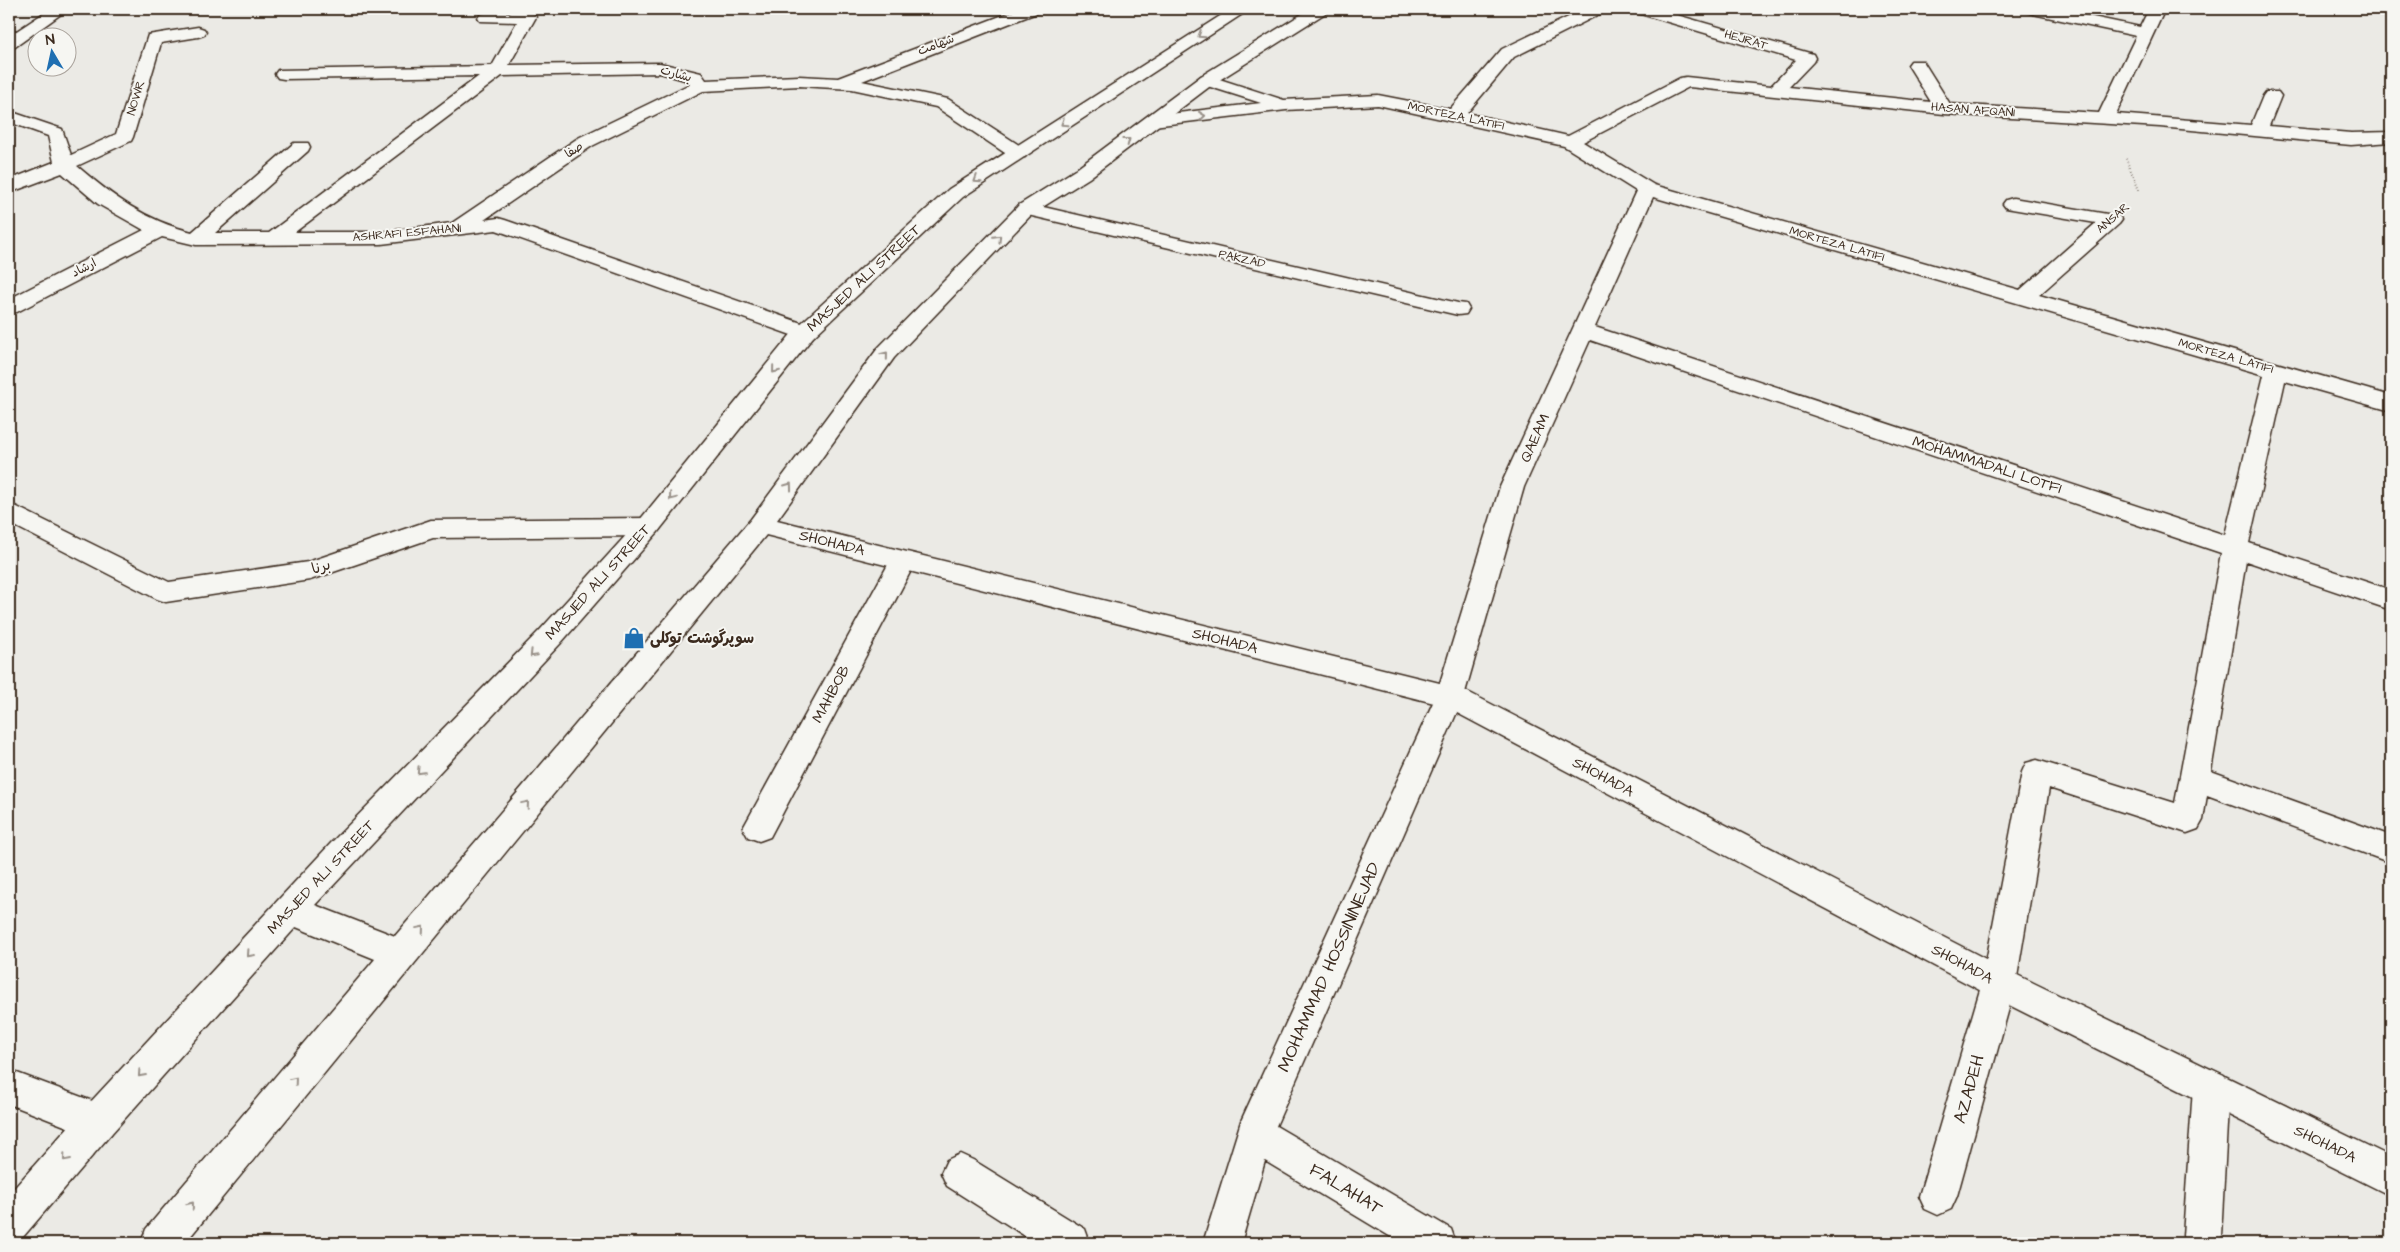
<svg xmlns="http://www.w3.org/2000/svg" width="2400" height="1252" viewBox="0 0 2400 1252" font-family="'Architects Daughter','Playpen Sans Arabic',sans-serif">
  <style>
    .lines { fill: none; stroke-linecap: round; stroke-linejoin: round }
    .street-casing { stroke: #3b2a1e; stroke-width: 3 }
    .secondary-casing { stroke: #3b2a1e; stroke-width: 3 }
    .path { stroke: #3b2a1e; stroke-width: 2; stroke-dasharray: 0.5 2.5; stroke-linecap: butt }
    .street { fill: #f6f6f2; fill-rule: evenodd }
    .secondary { fill: #f6f6f2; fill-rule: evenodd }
    .oneway { stroke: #989088 }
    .labels { text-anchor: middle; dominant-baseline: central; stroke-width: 4; stroke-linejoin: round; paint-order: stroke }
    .far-street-label { font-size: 12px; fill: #3b2a1e; stroke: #f6f6f2 }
    .street-label { font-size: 15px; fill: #3b2a1e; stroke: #f6f6f2 }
    .poi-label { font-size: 15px; font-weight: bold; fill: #3b2a1e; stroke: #f6f6f2; text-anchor: start }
    .near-street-label { font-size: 18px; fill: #3b2a1e; stroke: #f6f6f2 }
  </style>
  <rect width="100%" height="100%" fill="#ebeae5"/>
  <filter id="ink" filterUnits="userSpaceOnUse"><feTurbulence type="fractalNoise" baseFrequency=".02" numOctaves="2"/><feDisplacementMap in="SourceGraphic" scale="10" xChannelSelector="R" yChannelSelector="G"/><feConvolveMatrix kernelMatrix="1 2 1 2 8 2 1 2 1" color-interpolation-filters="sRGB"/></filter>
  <g filter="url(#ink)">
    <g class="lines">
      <g class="street-casing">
        <g id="street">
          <path d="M50,9H68L15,47L9,48V36Z"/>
          <path d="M1019,9H1041L1039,12L862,81L948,99L1025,149L1027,153L1025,157H1011L936,107L852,89L799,86L703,91L592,146L484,220L498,218L505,220L813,327L816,332L813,337L805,339L797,337L496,230L381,244L196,245L162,237L17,312L9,313V299L144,230L98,204L62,173L9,193V180L54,162L48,136L9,122V111L62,129L71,155L116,134L148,35L198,27L204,29L206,32L204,35L198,37L161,43L133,137L131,141L77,166C112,196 146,221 192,232L294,143H308L310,147L308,151L215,233H269L479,76L284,79L278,78L275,74L278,70L492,66L517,22L480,21L478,18L480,15L486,13L528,12L534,14L536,17L509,65L660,63L701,73L706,80L799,76L838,78ZM660,73L688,81L690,84L578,138L452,223L381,232H295L502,76Z"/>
          <path d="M1585,9H1606L1604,12L1514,57L1467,113L1568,136L1680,78L1686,77L1771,86L1796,60L1634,12L1632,9H1656L1813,54L1815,58L1813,62L1789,87L1931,102L1908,65L1911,61H1923L1950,104L2099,113L2136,36L2033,14L2027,12L2025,9H2055L2140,27L2149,9H2165L2116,114L2251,125L2263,96L2266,92H2278L2281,96L2269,126L2351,133L2391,132V142L2351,145L2160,127L1944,114L1689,87L1583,142L1654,185L2020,290L2096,223L2006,208L2003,204L2006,200L2013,198L2119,216L2122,220L2119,224L2039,295L2391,396V411L2285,381L2249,543L2391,590V610L2246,561L2211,771L2391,836V863L2207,795L2203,820L2198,829L2187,833L2049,788L2016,983L1957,1196L1951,1209L1938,1215L1925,1209L1919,1196L1982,983L2022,772L2026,763L2037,760L2175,803L2221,553L1590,340L1524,487L1464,696L1276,1126L1451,1229L1456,1243H1401L1265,1161L1241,1243H1203L1241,1121L1436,696L1500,487L1636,191L1564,146L1378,105L1286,110L1153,126L1147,125L1144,121L1147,117L1153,116L1261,103L1201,84L1198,80L1201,76L1207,75L1284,100L1378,95L1450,109L1502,49ZM1653,197L2264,375L2225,535L1595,327Z"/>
          <path d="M1026,203L1458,303L1466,304L1469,309L1466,314L1458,315L1019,213L1016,209L1019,205Z"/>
          <path d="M9,503L169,582L308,562L431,520L648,518L657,521L661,527L657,533L648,536L433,538L310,580L166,602L157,599L9,523Z"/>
          <path d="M903,552L912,554L916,561L770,837L759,841L748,837L743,828L748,819L890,561L894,554Z"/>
          <path d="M2211,1069L2224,1075L2229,1087L2221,1236L2224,1243H2186L2183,1236L2193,1087L2198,1075Z"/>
          <path d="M9,1070L111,1108L116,1121L111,1134L98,1139L9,1104Z"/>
          <path d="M960,1154L973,1160L1085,1229L1090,1243H1036L947,1186L941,1173L947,1160Z"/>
        </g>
      </g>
      <g class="secondary-casing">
        <path id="secondary" d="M1231,9H1250L963,197L813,337L657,533L560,644L315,905L395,936L751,519L878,348L1019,205L1075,170L1201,76L1310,9H1329L1327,12L1213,84L1089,178L1033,213L894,358L777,520L1460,688L2011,972L2391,1157V1196L1987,994L1442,705L766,535L185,1243H141L146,1229L375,959L296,927L111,1134L23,1237L9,1242V1194L85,1108L332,842L540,630L639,521L797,327L949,189Z"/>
      </g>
      <path class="path" d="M2126,159L2139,190"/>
      <use href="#street" class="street"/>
      <use href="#secondary" class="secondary"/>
    </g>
    <defs><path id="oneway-chevron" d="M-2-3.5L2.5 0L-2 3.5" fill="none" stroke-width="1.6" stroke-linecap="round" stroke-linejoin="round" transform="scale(1.25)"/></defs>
    <g class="oneway">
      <use href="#oneway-chevron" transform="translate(1201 35) rotate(147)"/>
      <use href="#oneway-chevron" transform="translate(1202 116) rotate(-6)"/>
      <use href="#oneway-chevron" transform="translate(1064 123) rotate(147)"/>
      <use href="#oneway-chevron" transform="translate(1127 141) rotate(-37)"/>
      <use href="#oneway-chevron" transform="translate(977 180) rotate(147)"/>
      <use href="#oneway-chevron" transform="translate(998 238) rotate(-46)"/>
      <use href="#oneway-chevron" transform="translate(885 355) rotate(-51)"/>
      <use href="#oneway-chevron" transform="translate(775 370) rotate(129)"/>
      <use href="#oneway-chevron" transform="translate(789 486) rotate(-54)"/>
      <use href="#oneway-chevron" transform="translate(672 497) rotate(129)"/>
      <use href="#oneway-chevron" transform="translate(533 654) rotate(134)"/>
      <use href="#oneway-chevron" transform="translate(420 771) rotate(134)"/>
      <use href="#oneway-chevron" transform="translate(526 804) rotate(-50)"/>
      <use href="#oneway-chevron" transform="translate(421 929) rotate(-50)"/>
      <use href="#oneway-chevron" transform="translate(250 954) rotate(132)"/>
      <use href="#oneway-chevron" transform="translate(141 1074) rotate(132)"/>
      <use href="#oneway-chevron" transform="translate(294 1080) rotate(-50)"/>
      <use href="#oneway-chevron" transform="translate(66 1158) rotate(131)"/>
      <use href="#oneway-chevron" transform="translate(191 1205) rotate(-51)"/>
    </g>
  </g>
  <defs>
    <g id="shop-bare" transform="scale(1.725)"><path d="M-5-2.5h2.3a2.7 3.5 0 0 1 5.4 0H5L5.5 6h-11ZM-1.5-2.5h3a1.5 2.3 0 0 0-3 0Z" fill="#1f6fb2" stroke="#f6f6f2" stroke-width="2.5" paint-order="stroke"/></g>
  </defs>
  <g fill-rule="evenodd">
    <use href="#shop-bare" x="634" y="638"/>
  </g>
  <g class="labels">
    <g class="far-street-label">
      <text transform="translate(1746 40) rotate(16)">HEJRAT</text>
      <text transform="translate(936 45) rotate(-21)">شهامت</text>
      <text transform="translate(676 74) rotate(16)">بشارت</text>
      <text transform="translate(136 98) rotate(-73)">NOWR</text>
      <text transform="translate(1973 110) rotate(4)">HASAN AFQANI</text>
      <text transform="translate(1456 116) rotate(12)">MORTEZA LATIFI</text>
      <text transform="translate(574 150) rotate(-34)">صفا</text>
      <text transform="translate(2113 218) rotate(-41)">ANSAR</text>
      <text transform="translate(407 233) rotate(-5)">ASHRAFI ESFAHANI</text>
      <text transform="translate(1837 244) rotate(16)">MORTEZA LATIFI</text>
      <text transform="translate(1242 259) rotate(13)">PAKZAD</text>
      <text transform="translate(84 268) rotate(-27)">ارشاد</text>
      <text transform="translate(2226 356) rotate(16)">MORTEZA LATIFI</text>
    </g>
    <g class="street-label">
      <text transform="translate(864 278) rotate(-43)">MASJED ALI STREET</text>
      <text transform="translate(1535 438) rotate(-66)">QAEAM</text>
      <text transform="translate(1987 465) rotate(18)">MOHAMMADALI LOTFI</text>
      <text transform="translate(832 543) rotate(14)">SHOHADA</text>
      <text transform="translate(321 567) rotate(-17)">برنا</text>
      <text transform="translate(598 582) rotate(-48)">MASJED ALI STREET</text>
      <text transform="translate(1225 641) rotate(14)">SHOHADA</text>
      <text transform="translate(831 694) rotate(-62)">MAHBOB</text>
      <text transform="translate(1603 777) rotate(28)">SHOHADA</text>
      <text transform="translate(321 877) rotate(-47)">MASJED ALI STREET</text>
      <text transform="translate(1962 964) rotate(28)">SHOHADA</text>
      <text transform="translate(2325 1144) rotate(26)">SHOHADA</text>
    </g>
    <g class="poi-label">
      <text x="650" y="638">سوپرگوشت توکلی</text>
    </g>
    <g class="near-street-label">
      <text transform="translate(1329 967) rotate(-66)">MOHAMMAD HOSSININEJAD</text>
      <text transform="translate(1969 1089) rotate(-74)">AZADEH</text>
      <text transform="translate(1346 1189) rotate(31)">FALAHAT</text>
    </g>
  </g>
  <rect width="2400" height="1252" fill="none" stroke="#f6f6f2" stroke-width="30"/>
  <rect x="15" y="15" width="2370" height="1222" fill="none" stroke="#3b2a1e" stroke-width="2" filter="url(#ink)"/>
  <g transform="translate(52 52) rotate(351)"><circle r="24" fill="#f6f6f2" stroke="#aba49d"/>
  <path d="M0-4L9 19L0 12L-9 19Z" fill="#1f6fb2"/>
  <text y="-8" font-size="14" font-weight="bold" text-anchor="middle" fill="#3b2a1e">N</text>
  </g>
</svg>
